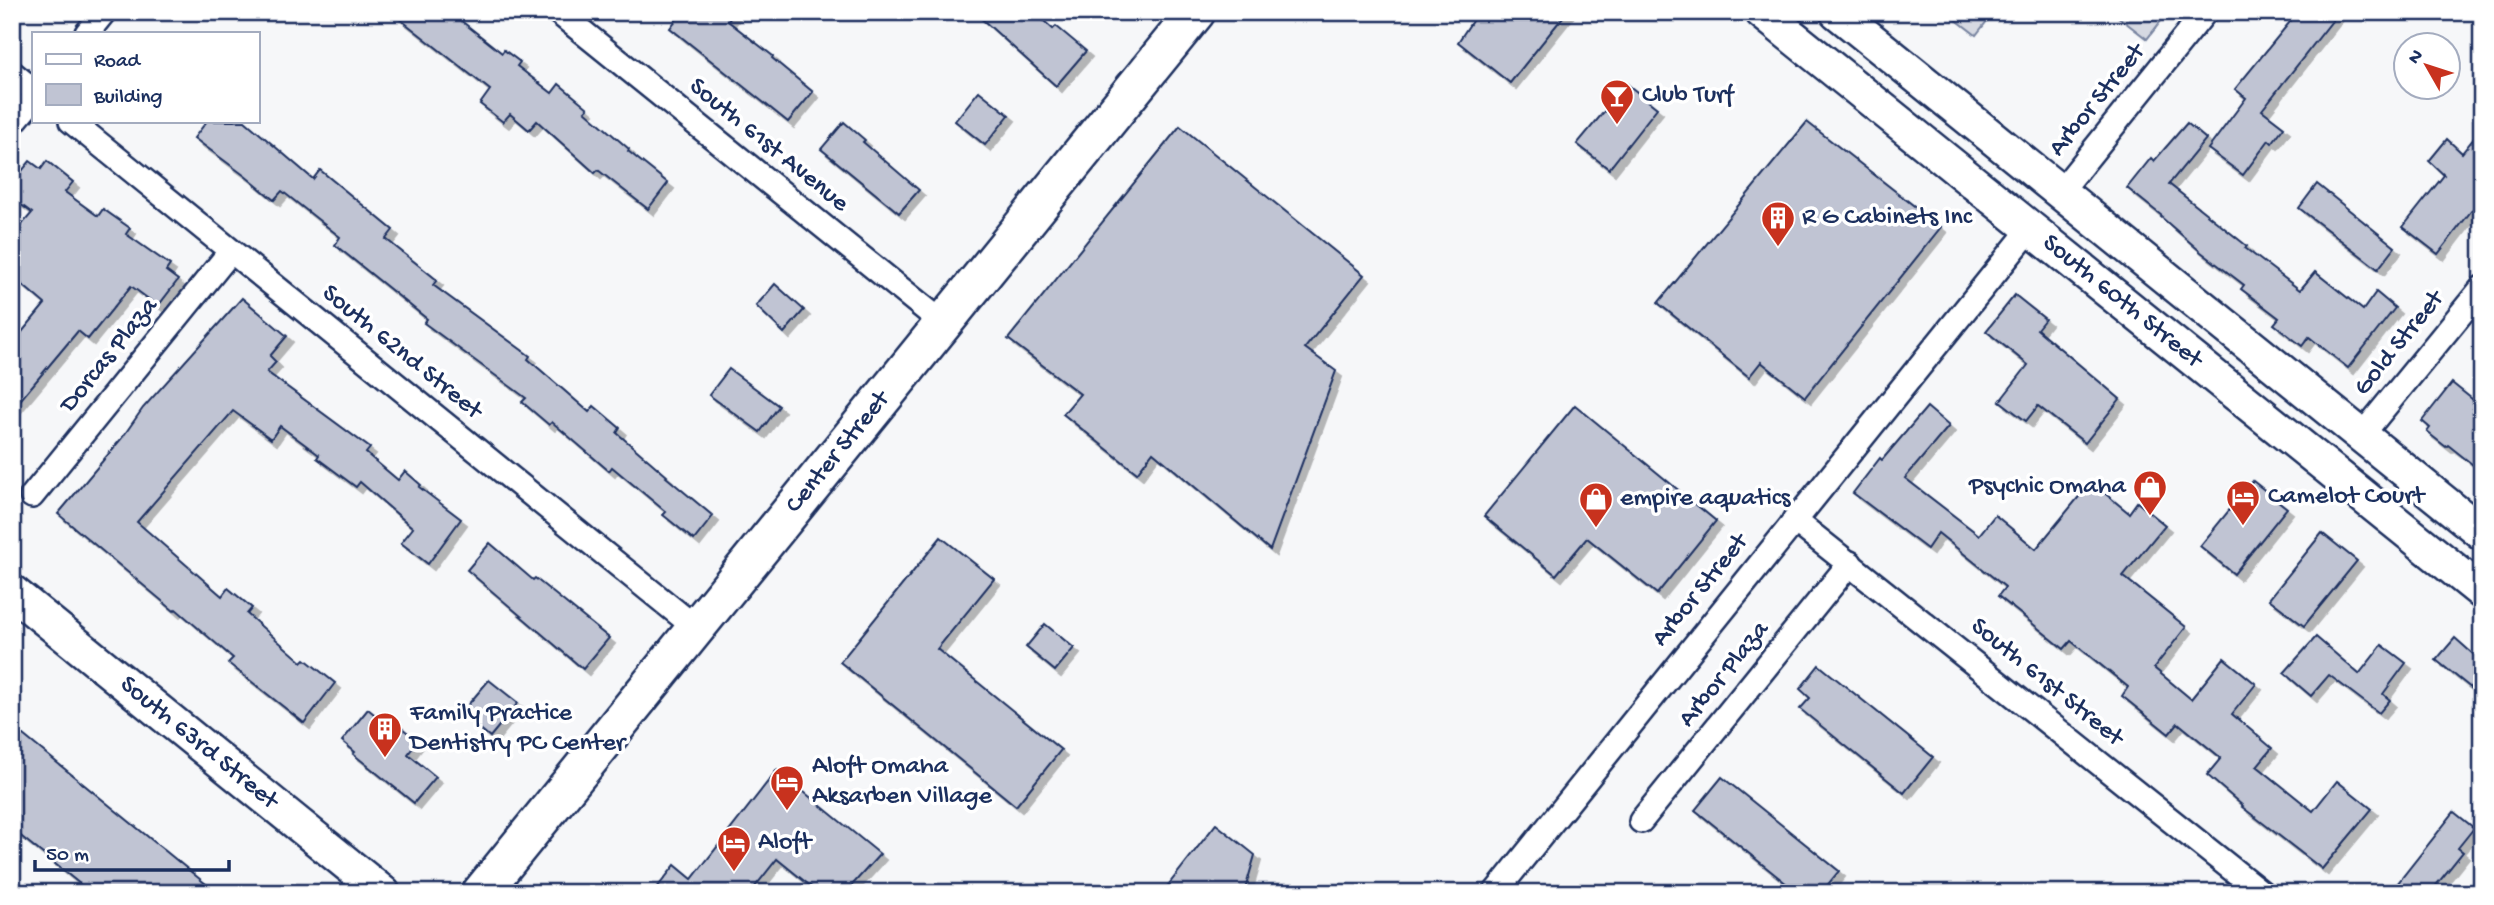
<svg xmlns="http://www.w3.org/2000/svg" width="2494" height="905" viewBox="0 0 2494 905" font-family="'Gochi Hand',sans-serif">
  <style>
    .green { fill: #d6d9e2; stroke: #7884a0; stroke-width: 2 }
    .building { fill: #c0c4d3; stroke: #1b2f5e; stroke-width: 2; filter: url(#shadow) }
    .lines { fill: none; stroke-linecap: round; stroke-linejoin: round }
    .street-casing { stroke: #1b2f5e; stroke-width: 28 }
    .secondary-casing { stroke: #1b2f5e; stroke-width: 38 }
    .primary-casing { stroke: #1b2f5e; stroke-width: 42 }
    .street { stroke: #fff; stroke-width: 23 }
    .secondary { stroke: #fff; stroke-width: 33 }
    .primary { stroke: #fff; stroke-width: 37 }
    .labels { text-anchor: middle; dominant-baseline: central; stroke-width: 7; stroke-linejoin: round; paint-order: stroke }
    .poi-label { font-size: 26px; fill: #1b2f5e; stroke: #fff; text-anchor: start }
    .street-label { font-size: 26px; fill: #1b2f5e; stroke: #fff }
  </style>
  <defs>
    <filter id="shadow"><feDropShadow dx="6" dy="6" stdDeviation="0" flood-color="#0004"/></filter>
  </defs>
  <rect width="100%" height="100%" fill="#f6f7f9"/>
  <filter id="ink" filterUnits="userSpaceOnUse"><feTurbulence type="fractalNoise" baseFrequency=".0143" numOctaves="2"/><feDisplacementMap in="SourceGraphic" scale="14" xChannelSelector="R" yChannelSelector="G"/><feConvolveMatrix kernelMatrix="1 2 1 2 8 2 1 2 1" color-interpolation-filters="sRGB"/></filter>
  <g filter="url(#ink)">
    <g class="green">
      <path d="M1946,12H1994L1976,35Z"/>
      <path d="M2112,12H2168L2147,39Z"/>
    </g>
    <g class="building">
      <path d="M391,12H450L502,53L504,50L520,62L517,66L552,93L559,84L588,108L585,111L629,149L628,151L668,183L648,209L598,170L595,173L537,121L529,130L510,114L503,122L480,104L490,90Z"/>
      <path d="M682,12H735L728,21L773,56L772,58L813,92L788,122L670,28Z"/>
      <path d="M974,12H1034L1053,29L1056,26L1086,51L1056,86Z"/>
      <path d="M1478,12H1567L1510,83L1458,42Z"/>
      <path d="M2298,12H2339L2262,110L2284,127L2272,143L2269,140L2243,175L2208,149L2246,98L2235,89Z"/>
      <path d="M1627,84L1657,108L1609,169L1577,144Z"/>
      <path d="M979,91L1009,115L985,145L955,121Z"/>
      <path d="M207,121H245L313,179L320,170L393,230L386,239L437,280L433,285L530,356L528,359L589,412L594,406L620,428L617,433L667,476L666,477L713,516L694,540L663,515L666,512L612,467L609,471L552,422L549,425L522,402L526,398L424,323L427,319L335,245L340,237L282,191L274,200L245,176L194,138Z"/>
      <path d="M844,122L865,140L863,142L919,190L899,213L821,149Z"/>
      <path d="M1807,122L1941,227L1805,397L1761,362L1749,377L1658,303Z"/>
      <path d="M2187,123L2206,139L2169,184L2247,246L2245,248L2300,290L2315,272L2363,310L2376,292L2395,308L2348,368L2309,337L2302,346L2274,324L2279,318L2241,289L2244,285L2201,252L2161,217L2162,216L2127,188L2151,158L2154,161Z"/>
      <path d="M1180,126L1364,275L1305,348L1336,371L1270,550L1153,452L1137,473L1063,414L1080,394L1008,339Z"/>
      <path d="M2482,128V197L2438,254L2403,227L2444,175L2429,161L2447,139L2462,153Z"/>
      <path d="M30,161L41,169L47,161L73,182L65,192L98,216L103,209L130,228L126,234L170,265L166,271L178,280L158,306L131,286L88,339L78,331L12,410V344L45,304L12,276V236L32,213L12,198V183Z"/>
      <path d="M2317,184L2395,247L2378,269L2299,208Z"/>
      <path d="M775,284L804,310L784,333L756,306Z"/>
      <path d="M2015,295L2045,319L2037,329L2120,399L2085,443L2038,406L2026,421L2000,401L2028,365L1986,331Z"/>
      <path d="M242,298L287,336L270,356L276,362L267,372L370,448L366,453L398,480L405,471L421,485L419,487L461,519L428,564L401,543L413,528L360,482L356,487L317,458L319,455L280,426L271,439L233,411L137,522L222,596L228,588L252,608L247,614L302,662L305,659L335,683L304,723L228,663L233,658L176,609L174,611L58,514L122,438L143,408Z"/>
      <path d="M729,369L779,406L760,432L709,395Z"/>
      <path d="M2452,383L2482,407V472L2448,445L2446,447L2427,432L2430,428L2422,421Z"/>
      <path d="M1575,405L1716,521L1657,594L1587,538L1556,575L1484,516Z"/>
      <path d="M1927,407L1949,426L1905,478L1979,535L1995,515L2036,549L2091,482L2129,513L2137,502L2165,525L2123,576L2186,627L2154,668L2191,699L2224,658L2256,684L2232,714L2272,748L2257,766L2313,811L2337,781L2372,809L2322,869L2242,807L2243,806L2207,775L2221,758L2178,723L2169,734L2122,696L2128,687L2071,641L2064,649L1998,596L2005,587L1938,533L1927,549L1853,493L1880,458L1882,460Z"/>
      <path d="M2253,481L2287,508L2234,574L2200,546Z"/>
      <path d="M2322,533L2357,561L2304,626L2269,599Z"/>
      <path d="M941,537L994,579L937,649L1061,750L1016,806L840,662Z"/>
      <path d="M490,543L533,580L535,578L609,638L583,669L467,570Z"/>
      <path d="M1045,624L1074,648L1055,671L1026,647Z"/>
      <path d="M2316,637L2359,674L2382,645L2406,663L2383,694L2390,700L2379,713L2329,675L2311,696L2284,673Z"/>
      <path d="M2455,638L2482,662V697L2436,660Z"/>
      <path d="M1819,665L1933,757L1904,793L1800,709L1810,698L1800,689Z"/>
      <path d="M489,680L518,703L490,737L461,713Z"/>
      <path d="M368,709L397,733L402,728L418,741L408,754L436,777L414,803L353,754L355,752L342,741Z"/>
      <path d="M12,726L217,893H91L12,829Z"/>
      <path d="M777,770L880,854L845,893H819L777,859L750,893H653L675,865L692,879Z"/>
      <path d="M1722,777L1839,871L1821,893H1798L1695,810Z"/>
      <path d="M2454,812L2474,828L2458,848L2463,852L2430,893H2390Z"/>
      <path d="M1216,824L1255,855L1244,893H1162Z"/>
    </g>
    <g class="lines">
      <g class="street-casing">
        <g id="street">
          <path d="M558,12L944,324"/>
          <path d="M87,33L104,12"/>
          <path d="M12,73L33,90"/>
          <path d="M71,121L696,628"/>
          <path d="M12,124L33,99"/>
          <path d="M2060,192L2205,12"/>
          <path d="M2361,436L2482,288"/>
          <path d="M32,496L231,251"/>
          <path d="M1794,520L2262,893"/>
          <path d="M1641,821L1850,563"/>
          <path d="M1495,893L2031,228"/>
        </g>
      </g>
      <g class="secondary-casing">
        <g id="secondary">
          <path id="s1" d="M1762,12L2482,592"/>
          <path d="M1837,12L2482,533"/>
          <path id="s2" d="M12,592L383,893"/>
        </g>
      </g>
      <g class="primary-casing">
        <g id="primary">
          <path id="s3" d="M481,893L1196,12"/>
        </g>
      </g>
      <use href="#street" class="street"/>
      <use href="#secondary" class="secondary"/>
      <use href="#primary" class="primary"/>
    </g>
  </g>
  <defs>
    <g id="bar-pin" transform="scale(1.75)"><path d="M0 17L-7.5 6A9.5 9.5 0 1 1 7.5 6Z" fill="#c8321e" stroke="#fff"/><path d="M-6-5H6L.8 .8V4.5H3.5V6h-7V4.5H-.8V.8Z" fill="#fff"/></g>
    <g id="building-pin" transform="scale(1.75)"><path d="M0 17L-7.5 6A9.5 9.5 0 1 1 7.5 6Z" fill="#c8321e" stroke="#fff"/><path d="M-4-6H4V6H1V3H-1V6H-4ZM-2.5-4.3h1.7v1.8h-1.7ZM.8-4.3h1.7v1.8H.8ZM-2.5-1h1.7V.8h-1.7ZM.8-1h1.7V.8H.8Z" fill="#fff"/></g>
    <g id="shop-pin" transform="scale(1.75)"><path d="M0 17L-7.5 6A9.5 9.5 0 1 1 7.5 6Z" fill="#c8321e" stroke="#fff"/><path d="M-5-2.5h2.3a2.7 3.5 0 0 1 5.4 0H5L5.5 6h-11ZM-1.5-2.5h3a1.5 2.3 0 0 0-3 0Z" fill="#fff"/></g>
    <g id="hotel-pin" transform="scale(1.75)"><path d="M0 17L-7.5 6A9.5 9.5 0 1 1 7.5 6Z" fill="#c8321e" stroke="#fff"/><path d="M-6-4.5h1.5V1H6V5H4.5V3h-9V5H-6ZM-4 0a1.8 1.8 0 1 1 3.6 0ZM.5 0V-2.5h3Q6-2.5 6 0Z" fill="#fff"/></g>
  </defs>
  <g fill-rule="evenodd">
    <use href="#bar-pin" x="1617" y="96"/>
    <use href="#building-pin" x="1778" y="218"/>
    <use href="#shop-pin" x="2150" y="487"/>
    <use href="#hotel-pin" x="2243" y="497"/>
    <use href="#shop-pin" x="1596" y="499"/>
    <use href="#building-pin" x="385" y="729"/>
    <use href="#hotel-pin" x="787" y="782"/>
    <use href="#hotel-pin" x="734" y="843"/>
  </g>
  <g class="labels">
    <g class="poi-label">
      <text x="1642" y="96">Club Turf</text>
      <text x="1802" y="218">R G Cabinets Inc</text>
      <text x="2126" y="487" text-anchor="end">Psychic Omaha</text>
      <text x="2268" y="497">Camelot Court</text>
      <text x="1620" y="499">empire aquatics</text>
      <text x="410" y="714">Family Practice<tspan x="410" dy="30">Dentistry PC Center</tspan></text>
      <text x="812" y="767">Aloft Omaha<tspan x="812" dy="30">Aksarben Village</tspan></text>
      <text x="758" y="843">Aloft</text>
    </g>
    <g class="street-label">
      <text transform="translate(2098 101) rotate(-51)">Arbor Street</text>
      <text transform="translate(768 146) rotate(39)">South 61st Avenue</text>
      <text stroke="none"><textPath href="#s1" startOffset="462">South 60th Street</textPath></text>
      <text transform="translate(2400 344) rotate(-51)">Gold Street</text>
      <text transform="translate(401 353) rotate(39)">South 62nd Street</text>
      <text transform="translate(110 356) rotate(-51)">Dorcas Plaza</text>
      <text stroke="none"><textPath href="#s3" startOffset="567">Center Street</textPath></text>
      <text transform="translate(1701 591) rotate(-51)">Arbor Street</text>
      <text transform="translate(1725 675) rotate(-51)">Arbor Plaza</text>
      <text transform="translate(2046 683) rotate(39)">South 61st Street</text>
      <text stroke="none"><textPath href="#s2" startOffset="240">South 63rd Street</textPath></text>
    </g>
  </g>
  <rect width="2494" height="905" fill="none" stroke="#fff" stroke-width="42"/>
  <rect x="21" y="21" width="2452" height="863" fill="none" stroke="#1b2f5e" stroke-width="2.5" filter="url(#ink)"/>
  <rect x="32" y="32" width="228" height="91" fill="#ffffff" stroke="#a4acbf" stroke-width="2"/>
  <rect x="46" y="54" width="35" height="10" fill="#ffffff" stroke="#a4acbf" stroke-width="2"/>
  <text x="94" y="66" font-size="21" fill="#1b2f5e">Road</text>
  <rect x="46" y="84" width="35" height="21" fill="#c0c4d3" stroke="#a4acbf" stroke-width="2"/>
  <text x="94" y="102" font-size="21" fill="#1b2f5e">Building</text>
  <g transform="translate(2427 66) rotate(309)"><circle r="33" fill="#ffffff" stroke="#a4acbf" stroke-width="2"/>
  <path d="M0-5L12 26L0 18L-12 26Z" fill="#c8321e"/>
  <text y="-10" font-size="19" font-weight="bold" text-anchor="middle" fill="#1b2f5e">N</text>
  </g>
  <path d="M35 860v10h194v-10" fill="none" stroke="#1b2f5e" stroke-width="3.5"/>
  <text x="46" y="860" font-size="21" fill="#1b2f5e" stroke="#ffffff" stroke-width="5" paint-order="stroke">50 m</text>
</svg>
